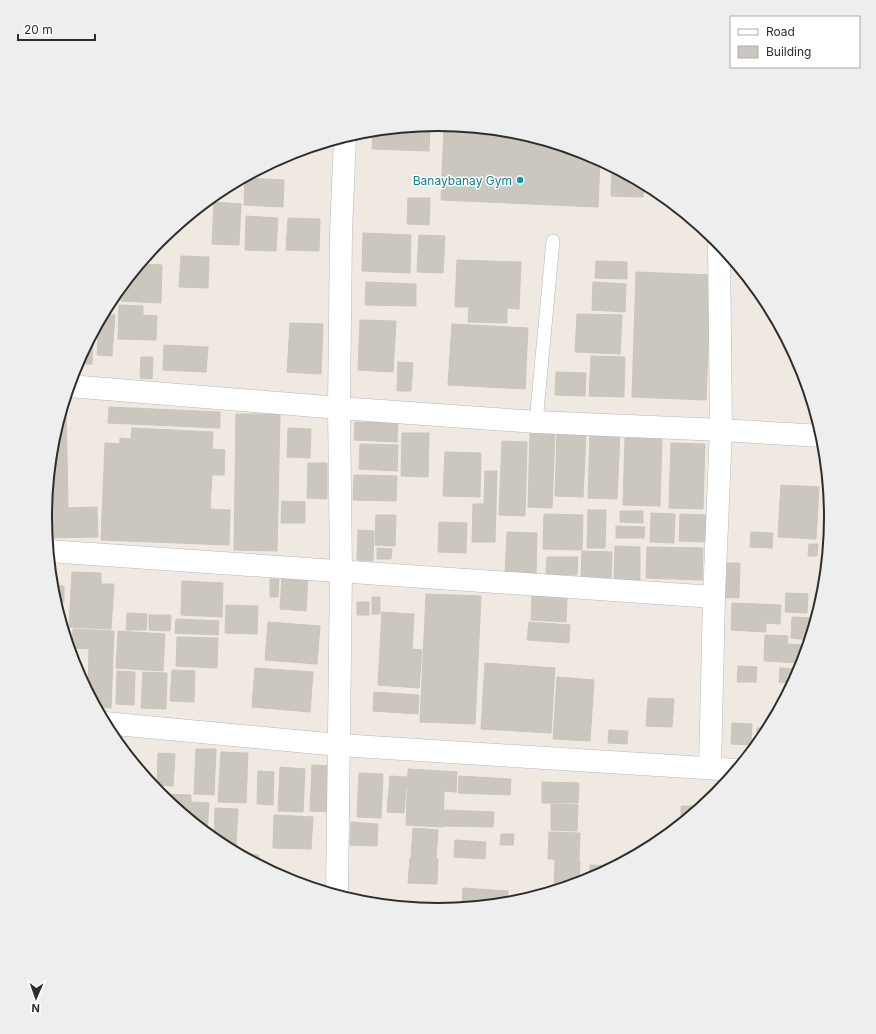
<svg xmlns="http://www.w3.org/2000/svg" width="876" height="1034" viewBox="0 0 876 1034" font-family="Inter,sans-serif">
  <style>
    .building { fill: #cbc7bf; stroke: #cbc5ba }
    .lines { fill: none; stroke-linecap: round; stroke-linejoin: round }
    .lane-casing { stroke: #b4b7c1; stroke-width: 14 }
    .street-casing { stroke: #b4b7c1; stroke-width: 23 }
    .secondary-casing { stroke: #b4b7c1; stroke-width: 23 }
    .lane { stroke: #fff; stroke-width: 13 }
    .street { stroke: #fff; stroke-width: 22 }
    .secondary { stroke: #fff; stroke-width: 22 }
    .culture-dot { fill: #0f9aa8; stroke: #fff; stroke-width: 1.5 }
    .labels { text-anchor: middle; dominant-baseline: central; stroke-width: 3; stroke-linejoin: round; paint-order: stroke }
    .culture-label { font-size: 12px; fill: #0d838f; stroke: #fff; text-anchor: end }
    .rim { fill: none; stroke: #2e2e2e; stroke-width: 2 }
  </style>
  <rect width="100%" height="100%" fill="#efe9e1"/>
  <g class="building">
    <path d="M430,125L429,151L372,149L373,130Z"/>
    <path d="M444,125L515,132L589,154L600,160L598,207L441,200Z"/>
    <path d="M612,166L644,184L643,197L611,196Z"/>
    <path d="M245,178L284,180L283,207L244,205Z"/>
    <path d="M408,198H430L429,225L407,224Z"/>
    <path d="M214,202L241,204L239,245L212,244Z"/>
    <path d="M246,216L278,218L276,251L245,250Z"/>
    <path d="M288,218L320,219L319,251L286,250Z"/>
    <path d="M363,233L411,235L410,273L362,271Z"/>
    <path d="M419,235L445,236L443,273L417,272Z"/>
    <path d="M181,256L209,257L208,288L179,287Z"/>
    <path d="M457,260L521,262L519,309L507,308V323L468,322L469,307H455Z"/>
    <path d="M596,261L627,262V279L595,278Z"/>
    <path d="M140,264L162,265L161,303L121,301L122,286Z"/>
    <path d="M636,272L711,275L706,400L632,397Z"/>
    <path d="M366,282L416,284V306L365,305Z"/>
    <path d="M593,282L626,284L625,312L592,310Z"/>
    <path d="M119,305L143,306V315L157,316L156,340L118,339Z"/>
    <path d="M103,314L115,315L112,356L97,355L98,337H91Z"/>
    <path d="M577,314L622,315L620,354L575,352Z"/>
    <path d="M360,320L396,321L393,372L358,370Z"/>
    <path d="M290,323L323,324L321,374L287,372Z"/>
    <path d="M452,324L528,328L525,389L448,385Z"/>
    <path d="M89,341H93L92,364H78V361Z"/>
    <path d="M164,345L208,347L206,372L163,370Z"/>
    <path d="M591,356L625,357L624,397L589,396Z"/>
    <path d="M141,357H153L152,379L140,378Z"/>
    <path d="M398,362L413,363L411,391H397Z"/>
    <path d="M556,372L586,373L585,396L555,395Z"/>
    <path d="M64,403H66L68,508L97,507L98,537L47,538L45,517L53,440Z"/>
    <path d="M109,407L220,412V428L108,423Z"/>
    <path d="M236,414H280L277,551L234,550Z"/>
    <path d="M355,422L398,423L397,442L354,440Z"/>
    <path d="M132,428L213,432L212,449L225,450L224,475H212L210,509L230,510L229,545L101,540L105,443L120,444V438L131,439Z"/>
    <path d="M288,428L311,429L310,458L287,457Z"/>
    <path d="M530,432L555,433L552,508L528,507Z"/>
    <path d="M402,433H429L428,477L401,476Z"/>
    <path d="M557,433L586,434L583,497L555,496Z"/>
    <path d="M590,433L620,434L617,499L588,498Z"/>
    <path d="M625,438H662L660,506L623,505Z"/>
    <path d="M502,441L527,442L525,516L499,515Z"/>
    <path d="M671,443L705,444L703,509L669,508Z"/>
    <path d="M360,444L398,445L397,471L359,469Z"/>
    <path d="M445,452L481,453L480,497L443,496Z"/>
    <path d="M308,463H327V499L307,498Z"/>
    <path d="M485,471H497L495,542H472L473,504H484Z"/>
    <path d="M354,475L397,476L396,501L353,500Z"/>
    <path d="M781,485L819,487L816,539L778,537Z"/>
    <path d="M282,501L305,502V523H281Z"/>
    <path d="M588,510H606L605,548H587Z"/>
    <path d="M620,511H643V523L620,522Z"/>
    <path d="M651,513L675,514L674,543L650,542Z"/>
    <path d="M544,514L583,515L582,550L543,549Z"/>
    <path d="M680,514L707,515L706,542L679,541Z"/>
    <path d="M376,515H396L395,546L375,545Z"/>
    <path d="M439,522L467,523L466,553L438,552Z"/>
    <path d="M616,526L645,527L644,538H616Z"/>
    <path d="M358,530L374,531L373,561L357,560Z"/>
    <path d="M507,532L537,533L536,575L505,574Z"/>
    <path d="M751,532L773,533L772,548L750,547Z"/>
    <path d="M809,544H818L817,556H808Z"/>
    <path d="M615,546L640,547V582L614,581Z"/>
    <path d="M647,547L703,548L702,580L646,578Z"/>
    <path d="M377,548L392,549L391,559H377Z"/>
    <path d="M582,551L612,552L611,578L581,577Z"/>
    <path d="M547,557H578L577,575L546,574Z"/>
    <path d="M725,563H740L739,598L723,597Z"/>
    <path d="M72,572L101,573V584H114L111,629L69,627Z"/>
    <path d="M282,575L308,576L306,611L280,609Z"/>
    <path d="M270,579H279L278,597H270Z"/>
    <path d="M182,581L223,583L222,617L181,615Z"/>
    <path d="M52,585L64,586V602H55L53,593Z"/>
    <path d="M786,593L808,594L807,613L785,612Z"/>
    <path d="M426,594L481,596L475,724L420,722Z"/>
    <path d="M532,595L567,597L566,622L531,620Z"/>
    <rect x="372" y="597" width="8" height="17"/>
    <rect x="357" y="602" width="12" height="13"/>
    <path d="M732,603L781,605L780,624L766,623V632L731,630Z"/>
    <path d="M56,605L63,606L62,624Z"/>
    <path d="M226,605L258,606L257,634L225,633Z"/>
    <path d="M382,612L414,614L412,649L422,650L419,688L378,685Z"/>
    <path d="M127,613L147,614L146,630H126Z"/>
    <path d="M149,615H171L170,631L149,630Z"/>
    <path d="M792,617L816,618L810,640L791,638Z"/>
    <path d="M176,619L219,621L218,635L175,633Z"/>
    <path d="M268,622L320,626L317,664L265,660Z"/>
    <path d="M529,622L570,625L569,643L527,640Z"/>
    <path d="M73,629L114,631L111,708L96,707L88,691L89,649L72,648Z"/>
    <path d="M118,631L165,634L163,671L116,668Z"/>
    <path d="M765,635L788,636L787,644L805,645L804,658L802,663L764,661Z"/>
    <path d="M177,637L218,638L217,668L176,666Z"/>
    <path d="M485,663L555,668L551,733L481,729Z"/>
    <path d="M738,666L757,667L756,682H737Z"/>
    <path d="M255,668L313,672L310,712L252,707Z"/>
    <path d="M780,668L800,669L793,683L779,682Z"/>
    <path d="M172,670L195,671L194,702L170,701Z"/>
    <path d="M117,671L135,672L134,705L116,704Z"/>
    <path d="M143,672L167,673L166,709L141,708Z"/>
    <path d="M557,677L594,680L590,741L553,739Z"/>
    <path d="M374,692L419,695L418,714L373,711Z"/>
    <path d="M648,698L674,699L672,727L646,726Z"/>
    <path d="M732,723L752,724L751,745L731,744Z"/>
    <path d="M757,728H769L765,736L756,747Z"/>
    <path d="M609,730L628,731L627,744L608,743Z"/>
    <path d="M196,749H216L214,795L194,794Z"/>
    <path d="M221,752L248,753L246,803L218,802Z"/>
    <path d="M158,753L175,754L173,786L157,785Z"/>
    <path d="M312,765L332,766L330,812L310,811Z"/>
    <path d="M280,767L305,769L303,812L278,811Z"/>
    <path d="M408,769L457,772L456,792L444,791L443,827L406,825Z"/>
    <path d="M258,771L274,772L273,805L257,804Z"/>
    <path d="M359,773L383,774L381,818L357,817Z"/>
    <path d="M390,776L407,777L404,813L387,812Z"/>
    <path d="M459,776L511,779L510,795L458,793Z"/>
    <path d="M542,782L579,783L578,803H542Z"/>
    <path d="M159,794L191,795V802L209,803L207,833Z"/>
    <path d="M551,804L578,805L577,831L551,830Z"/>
    <path d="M681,806H702L681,824Z"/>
    <path d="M215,808L238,809L236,846L222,845L214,839Z"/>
    <path d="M444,810L494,812L493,827L444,826Z"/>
    <path d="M274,815L313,817L311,849L273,848Z"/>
    <path d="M351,822L378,824L377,846L350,845Z"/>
    <path d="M413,828L438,830L436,859L411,858Z"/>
    <path d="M549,832L580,833L579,860L548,859Z"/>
    <path d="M501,834H514L513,845H500Z"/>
    <path d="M455,840L486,842L485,859L454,857Z"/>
    <path d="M245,854L259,855L258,864L245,857Z"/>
    <path d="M410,858L438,859L437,884L408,883Z"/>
    <path d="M555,860L580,861L579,883L554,890Z"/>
    <path d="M590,865L616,866L589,880Z"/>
    <path d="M463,888L508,891L507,903L462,908Z"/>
  </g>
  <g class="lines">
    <g class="lane-casing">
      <path id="lane" d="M536,422L553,241"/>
    </g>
    <g class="street-casing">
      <g id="street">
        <path d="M48,551L714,597"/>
        <path d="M105,723L339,745L736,770"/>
        <path d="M710,768L714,597L721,430L719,243"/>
        <path d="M337,895L341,571L339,408L341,232L345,137"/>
      </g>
    </g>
    <g class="secondary-casing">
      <path id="secondary" d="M69,386L339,408L536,422L721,430L822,436"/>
    </g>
    <use href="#lane" class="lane"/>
    <use href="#street" class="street"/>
    <use href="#secondary" class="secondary"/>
  </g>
  <circle class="culture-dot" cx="520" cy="180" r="4"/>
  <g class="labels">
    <g class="culture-label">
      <text x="512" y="180">Banaybanay Gym</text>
    </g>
  </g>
  <path d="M0 0H876V1034H0ZM52 517a386 386 0 1 1 772 0a386 386 0 1 1-772 0Z" fill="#eee" fill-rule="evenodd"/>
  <path class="rim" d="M52 517a386 386 0 1 1 772 0a386 386 0 1 1-772 0Z"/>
  <rect x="730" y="16" width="130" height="52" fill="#ffffff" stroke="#ababab"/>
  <rect x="738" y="29" width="20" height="6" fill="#ffffff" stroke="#ababab"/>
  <text x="766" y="36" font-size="12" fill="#2e2e2e">Road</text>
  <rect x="738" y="46" width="20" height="12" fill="#cbc7bf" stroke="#ababab"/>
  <text x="766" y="56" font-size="12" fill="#2e2e2e">Building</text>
  <g transform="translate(36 998) rotate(182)" stroke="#ffffff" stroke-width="3" paint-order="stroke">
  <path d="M0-3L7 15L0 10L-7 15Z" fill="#2e2e2e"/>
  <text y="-6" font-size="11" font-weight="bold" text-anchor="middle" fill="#2e2e2e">N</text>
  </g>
  <path d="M18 34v6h77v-6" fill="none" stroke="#2e2e2e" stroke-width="2"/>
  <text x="24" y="34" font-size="12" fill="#2e2e2e" stroke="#ffffff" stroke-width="3" paint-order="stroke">20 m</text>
</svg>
